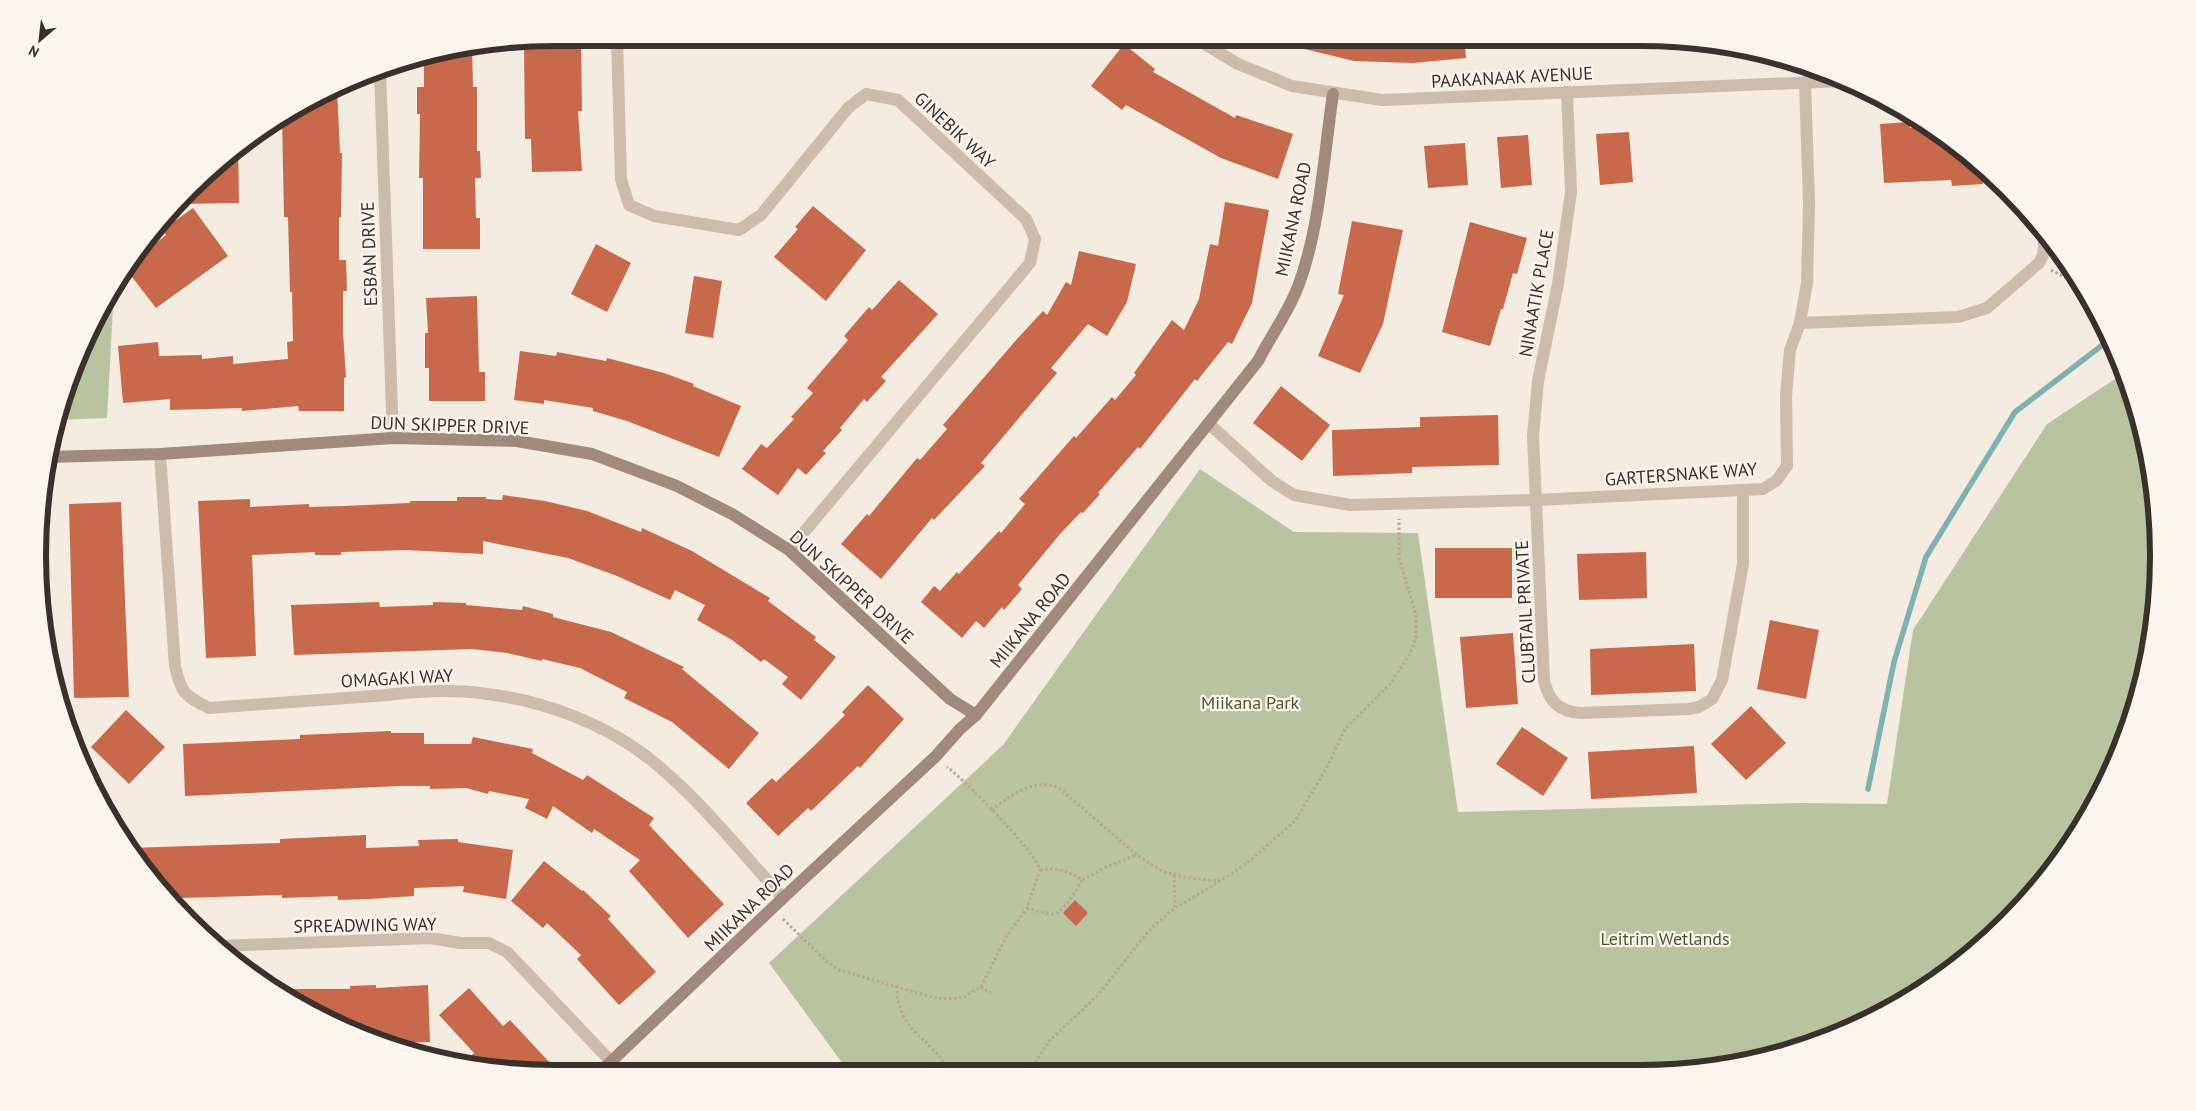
<svg xmlns="http://www.w3.org/2000/svg" width="2196" height="1111" viewBox="0 0 2196 1111" font-family="'PT Sans',sans-serif">
  <style>
    .green { fill: #b8c4a0 }
    .lines { fill: none; stroke-linecap: round; stroke-linejoin: round }
    .stream { stroke: #7fb0b2; stroke-width: 5.5 }
    .building { fill: #c8694b }
    .path { stroke: #b9a596; stroke-width: 3; stroke-dasharray: 2.5 2.5; stroke-linecap: butt }
    .street { stroke: #cdbbac; stroke-width: 12 }
    .secondary { stroke: #a18a7d; stroke-width: 12 }
    .labels { text-anchor: middle; dominant-baseline: central; stroke-width: 4.5; stroke-linejoin: round; paint-order: stroke }
    .street-label { font-size: 18px; fill: #3b302b; stroke: #fbf5ee }
    .park-label { font-size: 18px; fill: #4a5a2e; stroke: #fbf5ee }
    .rim { fill: none; stroke: #3b302b; stroke-width: 6 }
  </style>
  <rect width="100%" height="100%" fill="#f4ebe1"/>
  <g class="green">
    <path d="M114,289L107,418L58,420L77,357Z"/>
    <path d="M2124,373L2131,389L2154,488L2157,589L2141,689L2105,784L2030,897L1956,967L1838,1034L1708,1069L848,1071L769,963L1003,745L1200,469L1294,532L1418,533L1458,812L1801,803L1887,804L1913,630L2047,424Z"/>
  </g>
  <g class="lines">
    <path class="stream" d="M1868,789L1894,662L1926,557L2015,412L2109,340"/>
  </g>
  <g class="building">
    <path d="M556,38H581L582,111H578L582,171L532,172L531,139H525L524,41Z"/>
    <path d="M1285,38H1464L1466,58L1413,63L1354,61L1284,44Z"/>
    <path d="M1124,44L1155,69L1153,72L1235,118L1236,115L1293,134L1278,179L1221,158L1126,105L1122,110L1091,86Z"/>
    <path d="M472,46L473,87H477V151H480L481,178H475L476,218H480V249H423V178H419L420,114H417V87H424V56L455,47Z"/>
    <path d="M337,89L340,153H342L341,217H339V260H346L347,291H343V332L346,377L344,378V411H299L298,406L242,411V408L170,410V399L123,403L118,346L158,342L159,356L202,355V359L233,356V364L288,359L287,342L293,341L292,292H290L288,217H284L282,117L297,107Z"/>
    <path d="M1909,122L1910,128L1927,126L1956,144L1982,169L1983,184L1952,186L1951,180L1884,183L1880,124Z"/>
    <path d="M1629,132L1633,182L1600,185L1596,134Z"/>
    <path d="M1528,135L1532,185L1501,188L1497,137Z"/>
    <path d="M1465,143L1468,185L1428,188L1424,146Z"/>
    <path d="M238,146L239,203L177,204L207,176Z"/>
    <path d="M1225,202L1269,210L1252,303L1232,344L1228,342L1197,381L1195,379L1140,449L1138,447L1098,493L1100,494L1083,513L1081,512L1060,534L1018,585L1022,589L1004,610L1002,607L984,628L976,621L962,638L921,602L934,586L940,591L957,572L959,574L999,531L1001,533L1025,504L1019,499L1074,436L1076,438L1112,397L1115,400L1136,375L1134,373L1172,320L1184,330L1199,299L1210,244L1218,246Z"/>
    <path d="M813,206L866,250L826,301L774,257L798,229L795,227Z"/>
    <path d="M193,208L228,256L156,308L125,268L166,235L162,230Z"/>
    <path d="M1352,221L1403,230L1383,324L1360,373L1318,356L1344,295L1338,294Z"/>
    <path d="M1470,222L1527,238L1517,274L1513,273L1503,309H1501L1490,346L1442,332Z"/>
    <path d="M596,244L631,263L607,312L571,294Z"/>
    <path d="M1079,251L1136,264L1127,302L1107,336L1088,324L1051,368L1057,373L981,463L985,466L934,520L932,518L881,579L841,544L867,514L869,516L917,458L920,460L947,429L943,425L1017,339L1043,311L1047,315L1066,282L1071,285Z"/>
    <path d="M694,276L722,281L713,338L685,333Z"/>
    <path d="M899,280L938,314L881,377L886,381L867,402L864,399L840,428L842,430L823,451L826,453L806,475L798,468L778,495L742,469L761,444L767,448L794,419L791,417L813,393L807,388L848,340L844,336L869,307L872,310Z"/>
    <path d="M477,296L479,372H485V401H429V368H425V333H428L426,298Z"/>
    <path d="M520,351L556,356L557,352L606,361L607,358L664,373L694,384L693,386L741,406L719,457L627,421L593,411V408L544,400V404L514,400Z"/>
    <path d="M1281,386L1330,425L1302,461L1253,423Z"/>
    <path d="M1498,415L1499,465L1412,467V473L1333,476L1332,430L1420,427V417Z"/>
    <path d="M503,495L545,501L587,511L641,532L642,528L692,551L770,598L768,601L816,637L814,640L836,657L801,700L782,684L788,677L764,659L761,662L732,640L697,620L705,605L675,590L670,600L617,576L568,558L483,541V554L406,550L341,552V555H315V552L252,555L256,656L206,658L198,501L250,499V507L309,504V507L344,506L410,503V501H457V497H486V499L502,500Z"/>
    <path d="M121,502L129,697L74,698L69,504Z"/>
    <rect x="1435" y="548" width="77" height="50"/>
    <path d="M1646,552L1647,598L1579,600L1577,554Z"/>
    <path d="M379,602L380,607L433,605V602L466,603V605L522,610L523,606L553,614V617L611,632L684,667L682,669L759,733L729,769L672,722L624,698L627,692L580,668L542,659V661L507,653L472,649L294,655L291,605Z"/>
    <path d="M1770,620L1819,630L1806,699L1757,689Z"/>
    <path d="M1513,633L1518,704L1466,708L1460,637Z"/>
    <path d="M1694,644L1696,691L1591,695L1590,649Z"/>
    <path d="M868,685L904,719L860,768L858,766L811,811L808,808L778,836L746,803L772,778L776,782L814,746L845,715L842,712Z"/>
    <path d="M1751,706L1786,743L1746,780L1711,744Z"/>
    <path d="M126,710L165,747L129,784L91,747Z"/>
    <path d="M1522,727L1568,758L1543,796L1496,764Z"/>
    <path d="M391,731V733H424V744H471L473,737L533,749L532,753L583,780L587,775L654,818L649,825L724,904L688,938L629,871L640,860L594,829L592,833L553,806L547,819L525,808L529,799L489,791L488,794L466,788L430,789V786H399L185,796L183,744L300,739V735Z"/>
    <path d="M1694,746L1697,793L1591,799L1588,752Z"/>
    <path d="M366,835V848L419,846L418,840L458,839V842L513,850L506,899L463,892L464,886L414,888V896L369,899L338,900V896L282,898V895L180,898V911L144,871L130,848L280,843V839Z"/>
    <path d="M544,861L582,891L583,890L611,916L608,919L656,972L619,1005L577,959L581,955L547,923L543,928L511,901Z"/>
    <path d="M1075,900L1088,913L1076,926L1063,913Z"/>
    <path d="M376,985V988L428,985L430,1042L389,1043L327,1020L272,989H350V986Z"/>
    <path d="M469,988L503,1026L510,1020L550,1063L540,1072H522L480,1065L471,1056L474,1053L439,1015Z"/>
  </g>
  <g class="lines">
    <g class="path">
      <path d="M2051,270L2081,285"/>
      <path d="M991,810C1012,795 1031,779 1058,787L1137,855L1162,871L1188,878L1220,881L1246,864L1295,821L1327,767L1345,729L1390,684L1410,654L1416,638V616L1399,557V519"/>
      <path d="M1040,870C1057,868 1067,870 1082,880L1108,866L1137,855"/>
      <path d="M1174,875L1175,909"/>
      <path d="M1027,908C1035,910 1046,915 1054,914C1064,912 1077,889 1082,880"/>
      <path d="M783,919L825,960L839,970L935,998L952,999L964,997L981,987L1006,937L1027,908L1040,870C1034,850 966,781 947,767"/>
      <path d="M896,986C901,1037 927,1033 950,1071"/>
      <path d="M981,987L991,993"/>
      <path d="M1030,1071L1048,1042L1098,995L1147,933L1169,912L1220,881"/>
    </g>
    <g class="street">
      <path d="M617,38L621,179L629,205L654,216L739,230L761,215L848,108L866,94L898,100L1026,219L1035,239L1030,263L789,550"/>
      <path d="M1195,38L1238,64L1292,86L1382,100L1843,81"/>
      <path d="M380,69L393,438"/>
      <path d="M1567,92L1571,192L1558,284L1538,381L1533,436L1544,680C1548,700 1559,712 1581,713L1689,709L1699,707L1712,699L1722,680L1743,564V490"/>
      <path d="M1800,323L1958,317L1987,308L2039,263L2043,255L2045,235"/>
      <path d="M1209,424L1272,481L1294,495L1350,505L1536,500L1763,489L1776,481L1787,466L1786,396L1790,350L1800,323L1807,283L1809,203L1805,82"/>
      <path d="M160,454L175,666C181,693 185,696 209,708C264,704 319,700 374,696C409,693 445,688 480,693C542,700 607,723 656,764C703,803 742,853 783,898"/>
      <path d="M219,946L430,938L460,943H489L507,952L621,1072"/>
    </g>
    <g class="secondary">
      <path d="M47,457L160,454L393,438L517,441L592,454L677,486L732,514L789,550L950,699L976,715"/>
      <path d="M600,1072L783,898L935,757L960,729L976,715L1258,361C1271,335 1289,312 1299,284C1320,227 1324,154 1333,94"/>
    </g>
  </g>
  <g class="labels">
    <g class="street-label">
      <text transform="translate(1512 77) rotate(-3)">PAAKANAAK AVENUE</text>
      <text transform="translate(955 130) rotate(43)">GINEBIK WAY</text>
      <text transform="translate(1293 219) rotate(-78)">MIIKANA ROAD</text>
      <text transform="translate(369 254) rotate(-92)">ESBAN DRIVE</text>
      <text transform="translate(1536 293) rotate(-80)">NINAATIK PLACE</text>
      <text transform="translate(450 425) rotate(2)">DUN SKIPPER DRIVE</text>
      <text transform="translate(1681 474) rotate(-4)">GARTERSNAKE WAY</text>
      <text transform="translate(852 587) rotate(42)">DUN SKIPPER DRIVE</text>
      <text transform="translate(1525 612) rotate(-93)">CLUBTAIL PRIVATE</text>
      <text transform="translate(1030 620) rotate(-51)">MIIKANA ROAD</text>
      <text transform="translate(397 678) rotate(-3)">OMAGAKI WAY</text>
      <text transform="translate(749 907) rotate(-44)">MIIKANA ROAD</text>
      <text transform="translate(365 925) rotate(-1)">SPREADWING WAY</text>
    </g>
    <g class="park-label">
      <text x="1250" y="702">Miikana Park</text>
      <text x="1665" y="938">Leitrim Wetlands</text>
    </g>
  </g>
  <path d="M0 0H2196V1111H0ZM555 46H1641A509 509 0 0 1 2150 555V556A509 509 0 0 1 1641 1065H555A509 509 0 0 1 46 556V555A509 509 0 0 1 555 46Z" fill="#fbf5ee" fill-rule="evenodd"/>
  <path class="rim" d="M555 46H1641A509 509 0 0 1 2150 555V556A509 509 0 0 1 1641 1065H555A509 509 0 0 1 46 556V555A509 509 0 0 1 555 46Z"/>
  <g transform="translate(40 40) rotate(208)" stroke="#fbf5ee" stroke-width="4" paint-order="stroke">
  <path d="M0-4L9 19L0 12L-9 19Z" fill="#3b302b"/>
  <text y="-8" font-size="14" font-weight="bold" text-anchor="middle" fill="#3b302b">N</text>
  </g>
</svg>
